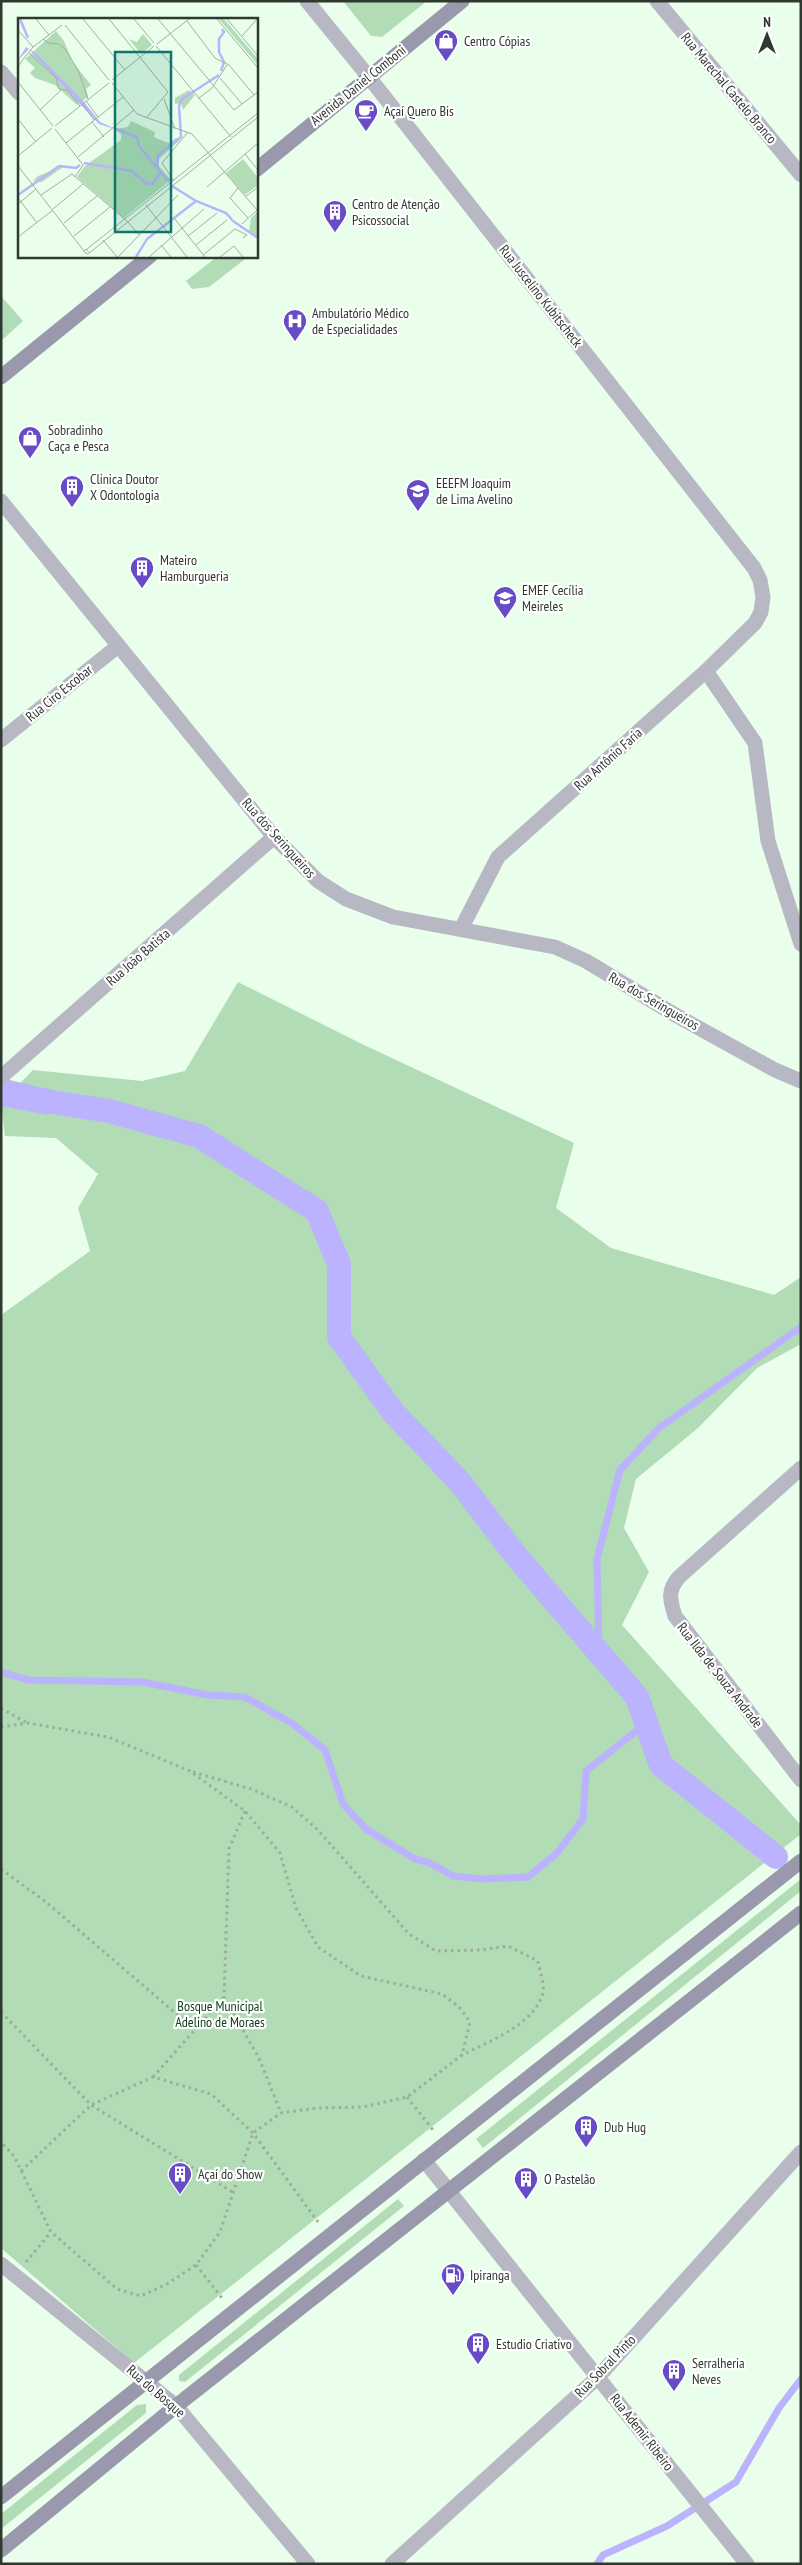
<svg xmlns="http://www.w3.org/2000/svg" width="802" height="2565" viewBox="0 0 802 2565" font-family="'PT Sans Narrow',sans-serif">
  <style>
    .green { fill: #b1dcb5 }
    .water { fill: #bbb3fe }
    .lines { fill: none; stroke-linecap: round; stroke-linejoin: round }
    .stream { stroke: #bbb3fe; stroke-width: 7 }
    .canal { stroke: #bbb3fe; stroke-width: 24 }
    .path { stroke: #9cad9e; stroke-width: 3; stroke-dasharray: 2.5 4; stroke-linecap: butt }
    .street { stroke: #b8b8c5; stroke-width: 15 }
    .secondary { stroke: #9998ac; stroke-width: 15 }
    .labels { text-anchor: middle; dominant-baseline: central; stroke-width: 4.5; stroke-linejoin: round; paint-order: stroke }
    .poi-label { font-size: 14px; fill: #2f3930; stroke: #fff; text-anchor: start }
    .street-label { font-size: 14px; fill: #2f3930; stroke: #fff }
    .park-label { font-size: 14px; fill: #11401b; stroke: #fff }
    .inset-river { fill: none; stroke: #bbb3fe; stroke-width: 2.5 }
    .inset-road { fill: none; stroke: #9fb0a0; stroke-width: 1 }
    .view { fill: #0f766e; fill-opacity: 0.15; stroke: #0f766e; stroke-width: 2.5 }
    .inset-edge { fill: none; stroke: #2f3930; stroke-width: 2.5 }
  </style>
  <rect width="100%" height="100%" fill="#e9ffeb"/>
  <g class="green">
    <path d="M343,1H427L382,37L371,36Z"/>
    <path d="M218,256H249L209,287L192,289L186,281Z"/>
    <path d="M1,296L23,321L1,341Z"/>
    <path d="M238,982L364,1045L574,1143L556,1208L611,1248L774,1295L801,1277V1344L757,1368L698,1428L636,1479L624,1528L649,1572L622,1625L801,1825V1834L134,2363L1,2248V1315L90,1251L78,1208L98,1174L56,1138L5,1136L1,1103L33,1070L142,1081L185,1071Z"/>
    <path d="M801,1879V1891L483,2148L476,2139Z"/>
    <path d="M398,2199L404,2206L185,2382L179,2381V2375Z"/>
    <path d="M146,2404V2413L1,2529V2514L137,2405Z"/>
  </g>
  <path class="water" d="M1,1078L52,1090L48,1115L1,1106Z"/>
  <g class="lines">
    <g class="stream">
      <path d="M599,1655L597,1559L620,1470L659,1428L801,1327"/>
      <path d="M1,1672L28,1680L142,1682L208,1695L245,1697L293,1724L325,1750L343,1804L366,1829L415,1859L430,1863L453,1876L483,1879L528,1877L557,1853L583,1819L586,1771L636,1731L649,1733"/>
      <path d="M597,2564L603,2555L667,2526L736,2482L779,2408L801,2379"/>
    </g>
    <path class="canal" d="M1,1094L109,1111L199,1136L317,1211L339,1264V1337L393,1412L459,1481L517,1557L637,1697L661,1765L776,1857"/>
    <g class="path">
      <path d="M1,1708L27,1723"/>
      <path d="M1,1727L28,1723L108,1737L190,1771L245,1811L280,1853L296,1908L318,1947L361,1976L442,1994L459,2007L470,2022L462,2055L407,2097L363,2107L317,2108L281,2113L253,2133L220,2232L196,2265L167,2284L141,2296L117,2289L51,2232L14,2156L1,2142"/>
      <path d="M193,1772L251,1789L292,1807L318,1830L409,1934L436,1951L480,1950L508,1946L538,1961C539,1970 545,1984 543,1992C535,2025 489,2041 462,2055"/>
      <path d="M245,1811L229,1849L224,1997L259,2058L281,2113"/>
      <path d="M1,1869L46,1902L195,2030"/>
      <path d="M1,2012L91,2105L234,2193"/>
      <path d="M153,2077L224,1997"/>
      <path d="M407,2097L433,2130"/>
      <path d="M21,2171L91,2105L153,2077L211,2094L253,2133L318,2222"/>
      <path d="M26,2262L51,2232"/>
      <path d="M196,2265L222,2298"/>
    </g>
    <g class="street">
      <path d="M307,1L368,76L754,568L760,580L763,597L761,612L755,623L706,671L498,857L461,929"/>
      <path d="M657,1L801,175"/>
      <path d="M1,72L19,93"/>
      <path d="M1,501L274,837L318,881L346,899L393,917L555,947L586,961L677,1016L775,1070L801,1081"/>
      <path d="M706,671L755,743L768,841L801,944"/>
      <path d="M1,740L118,646"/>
      <path d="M1,1077L274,837"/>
      <path d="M801,1468L679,1577C667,1591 670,1600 675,1616L801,1780"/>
      <path d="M424,2160L747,2564"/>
      <path d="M1,2264L176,2406L308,2564"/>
      <path d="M392,2564L598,2377L801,2152"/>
    </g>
    <g class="secondary">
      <path d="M256,170L462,1"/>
      <path d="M1,377L150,256"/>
      <path d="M1,2497L801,1861"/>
      <path d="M1,2550L176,2406L801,1913"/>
    </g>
  </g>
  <defs>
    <g id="shop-pin" transform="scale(1.25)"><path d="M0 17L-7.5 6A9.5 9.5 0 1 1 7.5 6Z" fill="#674cc5" stroke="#fff"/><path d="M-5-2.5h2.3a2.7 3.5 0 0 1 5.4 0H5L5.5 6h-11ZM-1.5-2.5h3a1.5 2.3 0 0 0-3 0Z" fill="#fff"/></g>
    <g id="cafe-pin" transform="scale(1.25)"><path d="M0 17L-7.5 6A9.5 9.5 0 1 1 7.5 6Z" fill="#674cc5" stroke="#fff"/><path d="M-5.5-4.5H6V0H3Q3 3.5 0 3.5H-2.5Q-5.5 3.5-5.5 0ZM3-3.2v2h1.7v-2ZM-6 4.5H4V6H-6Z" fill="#fff"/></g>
    <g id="building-pin" transform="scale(1.25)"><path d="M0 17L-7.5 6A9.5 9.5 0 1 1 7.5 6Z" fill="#674cc5" stroke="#fff"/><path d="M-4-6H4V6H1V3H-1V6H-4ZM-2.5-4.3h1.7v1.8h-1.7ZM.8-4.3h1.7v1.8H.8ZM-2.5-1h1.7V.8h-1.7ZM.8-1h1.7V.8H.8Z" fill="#fff"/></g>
    <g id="hospital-pin" transform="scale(1.25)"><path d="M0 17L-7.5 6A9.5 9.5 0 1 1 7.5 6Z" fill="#674cc5" stroke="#fff"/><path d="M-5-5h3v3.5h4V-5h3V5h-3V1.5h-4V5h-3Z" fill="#fff"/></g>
    <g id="school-pin" transform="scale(1.25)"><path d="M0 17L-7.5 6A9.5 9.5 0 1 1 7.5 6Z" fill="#674cc5" stroke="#fff"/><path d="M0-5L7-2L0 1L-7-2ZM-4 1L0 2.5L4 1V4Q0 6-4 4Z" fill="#fff"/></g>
    <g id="fuel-pin" transform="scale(1.25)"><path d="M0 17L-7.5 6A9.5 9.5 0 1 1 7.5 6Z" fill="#674cc5" stroke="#fff"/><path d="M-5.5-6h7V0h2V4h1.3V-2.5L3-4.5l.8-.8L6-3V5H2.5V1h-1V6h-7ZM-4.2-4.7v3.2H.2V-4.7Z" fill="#fff"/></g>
  </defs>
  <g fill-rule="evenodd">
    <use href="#shop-pin" x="446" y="41"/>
    <use href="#cafe-pin" x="366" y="111"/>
    <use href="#building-pin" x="335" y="212"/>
    <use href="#hospital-pin" x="295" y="321"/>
    <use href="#shop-pin" x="30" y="438"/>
    <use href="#building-pin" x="72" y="487"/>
    <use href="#school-pin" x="418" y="491"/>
    <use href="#building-pin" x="142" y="568"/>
    <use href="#school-pin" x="505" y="598"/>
    <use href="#building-pin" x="586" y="2127"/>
    <use href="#building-pin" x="180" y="2174"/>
    <use href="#building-pin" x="526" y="2179"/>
    <use href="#fuel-pin" x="453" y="2275"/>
    <use href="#building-pin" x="478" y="2344"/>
    <use href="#building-pin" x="674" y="2371"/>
  </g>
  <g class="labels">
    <g class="poi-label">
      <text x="464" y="41">Centro Cópias</text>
      <text x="384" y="111">Açaí Quero Bis</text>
      <text x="352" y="204">Centro de Atenção<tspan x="352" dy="16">Psicossocial</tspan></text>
      <text x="312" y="313">Ambulatório Médico<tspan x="312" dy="16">de Especialidades</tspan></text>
      <text x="48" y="430">Sobradinho<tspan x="48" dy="16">Caça e Pesca</tspan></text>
      <text x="90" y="479">Clinica Doutor<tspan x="90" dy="16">X Odontologia</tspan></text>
      <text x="436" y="483">EEEFM Joaquim<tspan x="436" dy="16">de Lima Avelino</tspan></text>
      <text x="160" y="560">Mateiro<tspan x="160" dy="16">Hamburgueria</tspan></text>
      <text x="522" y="590">EMEF Cecília<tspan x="522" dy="16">Meireles</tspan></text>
      <text x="604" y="2127">Dub Hug</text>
      <text x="198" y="2174">Açaí do Show</text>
      <text x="544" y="2179">O Pastelão</text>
      <text x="470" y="2275">Ipiranga</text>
      <text x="496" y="2344">Estudio Criativo</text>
      <text x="692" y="2363">Serralheria<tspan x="692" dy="16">Neves</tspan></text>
    </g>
    <g class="street-label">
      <text transform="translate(358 85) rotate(-39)">Avenida Daniel Comboni</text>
      <text transform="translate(729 88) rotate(50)">Rua Marechal Castelo Branco</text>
      <text transform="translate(541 296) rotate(52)">Rua Juscelino Kubitscheck</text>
      <text transform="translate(59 693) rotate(-39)">Rua Ciro Escobar</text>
      <text transform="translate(608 759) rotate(-42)">Rua Antônio Faria</text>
      <text transform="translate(279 838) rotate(48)">Rua dos Seringueiros</text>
      <text transform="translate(138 957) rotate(-41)">Rua João Batista</text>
      <text transform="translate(654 1001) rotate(30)">Rua dos Seringueiros</text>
      <text transform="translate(720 1675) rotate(52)">Rua Ilda de Souza Andrade</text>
      <text transform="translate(605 2366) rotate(-46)">Rua Sobral Pinto</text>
      <text transform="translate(156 2391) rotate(41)">Rua do Bosque</text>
      <text transform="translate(642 2432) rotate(52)">Rua Ademir Ribeiro</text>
    </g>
    <g class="park-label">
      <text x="220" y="2006">Bosque Municipal<tspan x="220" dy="16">Adelino de Moraes</tspan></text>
    </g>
  </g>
  <g transform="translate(18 18)">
    <rect width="240" height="240" fill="#e9ffeb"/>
    <path d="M201,1H206L240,41V47ZM38,13L46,23L54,43L73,67L68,71L70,79L59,87L37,67L17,60L12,55L17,50L7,41ZM125,16L134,27L123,36L111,21L119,24ZM171,72L177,77L165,92L163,85L157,86V80ZM113,103L137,114L136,119L140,121L151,125L158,120L162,122L141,141V148L153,162L106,200L59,159L67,148L103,122V116L97,111L110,109ZM225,141L240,160V167L227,177L208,155ZM48,147L24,164L15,163L20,158ZM240,193V219L231,213L233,200Z" fill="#b1dcb5"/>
    <path d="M8,29L19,36L65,83L82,104L100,112L81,106L11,31L0,42Z" fill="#bbb3fe"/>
    <path class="inset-river" d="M2,1L10,20M203,53L206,44L201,34V21L206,14L204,11M98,111L119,119L121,128L151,164M66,145L114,153L129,166H134L142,155M139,150L140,137L163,119L161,88L164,81L201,57M154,168L178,183L208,195L215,203M0,177L41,148L58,150L62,147M215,203L240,220M118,239L129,221L178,183"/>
    <path class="inset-road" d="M18,1L31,17M65,1L107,52M91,1L150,74L129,99M116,1L136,25M140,1L216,92L240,74M199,1L240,50M209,1L240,38M169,3L197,40L211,47L236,77M47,7L91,62M0,12L15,29M224,18L239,1M25,21L30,25L41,26L48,32L61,54L70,81M139,26L171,1M138,28L213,119M11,35L38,60L41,71L49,72L62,88M0,48L15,29L44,7M202,60L224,86M94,62L136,28M0,64L35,108M94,65L119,96L174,116L239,192M181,80L194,70L209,47M146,81L157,111M68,83L80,99M64,86L76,102M22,92L43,72M0,101L18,124M74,104L86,119M37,108L91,65M37,111L65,147L57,159M48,125L105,79M227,136L240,152M0,138L34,110M60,139L116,92M0,148L66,233M156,163L144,145L170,114M189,169L240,125M220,170L212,180L230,200M23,177L54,156L109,203L121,217M227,179L240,169M0,180L19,205M0,186L18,171M128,187L169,239M35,191L65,166M156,200L187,239M46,205L79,178M224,206L240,191M56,218L92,189M170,218L199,195M0,219L35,192M85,222L99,239M143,227L153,239M178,227L209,202M69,231L240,95M71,234L68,231L66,234L70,236L240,99M185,237L217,211L229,217L225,220M100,239L160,177M131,239L186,191M202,239L216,228L225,239"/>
    <path class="view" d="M97,34H153V214H97Z"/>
    <rect width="240" height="240" class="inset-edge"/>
  </g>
  <rect width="802" height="2565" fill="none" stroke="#2f3930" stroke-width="5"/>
  <g transform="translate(767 35)" stroke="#ffffff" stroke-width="4" paint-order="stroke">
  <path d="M0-4L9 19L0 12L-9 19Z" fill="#2f3930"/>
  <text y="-8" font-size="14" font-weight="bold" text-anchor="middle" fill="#2f3930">N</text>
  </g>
</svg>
